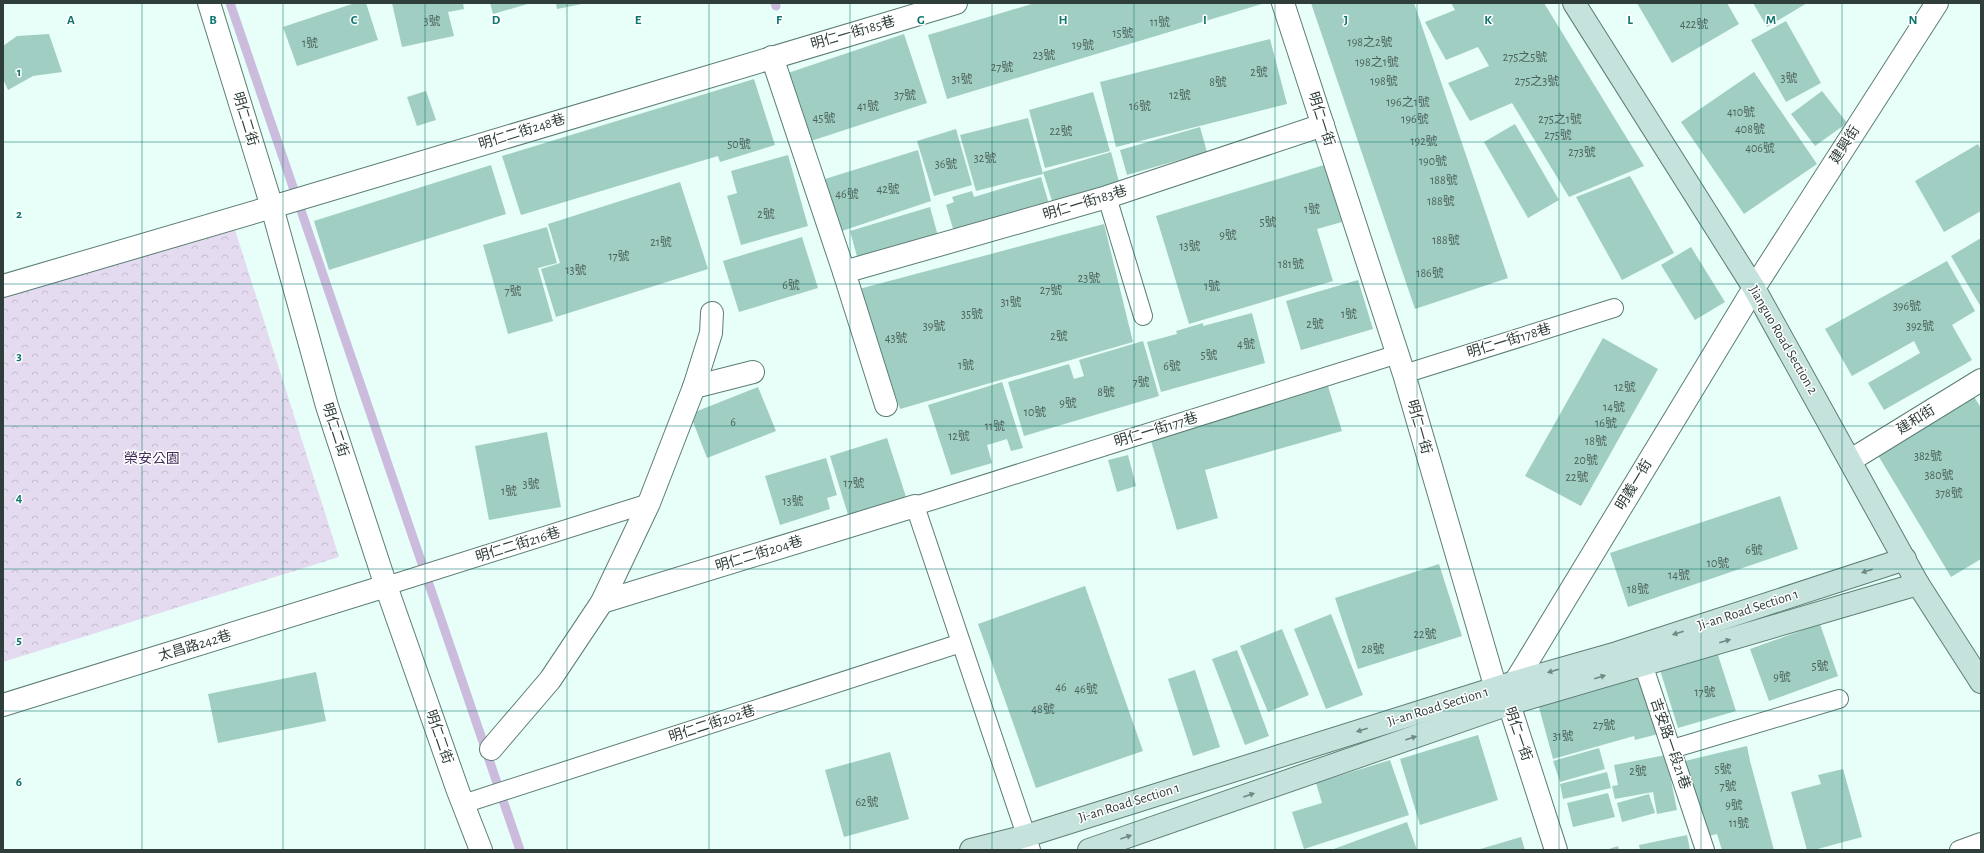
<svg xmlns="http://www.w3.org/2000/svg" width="1984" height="853" viewBox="0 0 1984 853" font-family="'Alegreya Sans','Noto Sans TC',sans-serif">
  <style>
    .park { fill: url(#park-crowns) }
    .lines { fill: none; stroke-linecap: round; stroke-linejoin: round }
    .stream { stroke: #cbbcde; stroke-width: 9 }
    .building { fill: #a1cec2 }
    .lane-casing { stroke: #5c7e75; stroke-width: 20 }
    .street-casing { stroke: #5c7e75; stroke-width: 24 }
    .secondary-casing { stroke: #5c7e75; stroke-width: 24 }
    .lane { stroke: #fff; stroke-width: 18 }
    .street { stroke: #fff; stroke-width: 22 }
    .secondary { stroke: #c5e2dc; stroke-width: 22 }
    .oneway { fill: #728883 }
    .grid { fill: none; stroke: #0f766e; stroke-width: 1; stroke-opacity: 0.55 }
    .labels { text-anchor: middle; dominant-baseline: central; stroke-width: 3; stroke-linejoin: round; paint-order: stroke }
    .number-label { font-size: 12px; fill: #4c625c }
    .street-label { font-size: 14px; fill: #2f3e3a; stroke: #fff }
    .park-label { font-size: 14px; fill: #442d5a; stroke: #fff }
    .grid-label { font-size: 13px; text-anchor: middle; font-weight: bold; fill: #0f766e; stroke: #fff; stroke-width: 3; stroke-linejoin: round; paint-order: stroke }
  </style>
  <defs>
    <pattern id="park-crowns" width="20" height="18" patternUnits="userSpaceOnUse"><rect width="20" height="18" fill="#e4dbf0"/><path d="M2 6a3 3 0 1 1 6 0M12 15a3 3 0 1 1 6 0" fill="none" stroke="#c4bdcf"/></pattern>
  </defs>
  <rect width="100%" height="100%" fill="#e8fef8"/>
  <path class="park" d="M230,214L339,557L3,662V279Z"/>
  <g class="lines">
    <g class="stream">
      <path d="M230,3L520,850"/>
      <path d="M775,3L776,6"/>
    </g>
  </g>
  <g class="building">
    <path d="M355,3H366L378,40L297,66L283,27Z"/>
    <path d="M392,3H463L464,9L448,12L454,36L402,47Z"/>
    <path d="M490,3H531L493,14Z"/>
    <path d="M556,3H582V4L557,9Z"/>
    <path d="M1035,3H1265L947,99L928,35Z"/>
    <path d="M1311,3H1414L1508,278L1415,309Z"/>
    <path d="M1451,3H1544L1644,166L1569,197L1512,103L1470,121L1448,83L1489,66L1478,47L1446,60L1425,22L1455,10Z"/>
    <path d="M1637,3H1727L1739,24L1672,63Z"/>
    <path d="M1753,3H1807L1767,27Z"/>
    <path d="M1786,21L1821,83L1786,102L1751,40Z"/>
    <path d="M49,34L62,72L33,76L8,90L3,79V46L17,36Z"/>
    <path d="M904,34L927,103L808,142L785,74Z"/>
    <path d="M1270,39L1287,104L1116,147L1100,82Z"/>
    <path d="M1754,72L1817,164L1744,214L1681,122Z"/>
    <path d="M754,79L775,145L720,162L718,156L521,215L502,156Z"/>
    <path d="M426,91L436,120L417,126L407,97Z"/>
    <path d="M1822,91L1847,123L1815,146L1791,114Z"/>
    <path d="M1093,92L1110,151L1045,168L1029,110Z"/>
    <path d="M1028,118L1043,174L976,191L960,135Z"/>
    <path d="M1515,124L1559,200L1528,218L1484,142Z"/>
    <path d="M1200,127L1207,152L1127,175L1120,150Z"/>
    <path d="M956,129L972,185L934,196L917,141Z"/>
    <path d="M1978,144L1981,150V211L1944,232L1915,181Z"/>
    <path d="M918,150L931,201L842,231L825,179Z"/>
    <path d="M1111,152L1119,182L1052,201L1043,172Z"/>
    <path d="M788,155L808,226L741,245L727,196L737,193L731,171Z"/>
    <path d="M491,165L506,214L329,270L314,221Z"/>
    <path d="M1324,165L1342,222L1317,229L1333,281L1189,324L1156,216Z"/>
    <path d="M1630,176L1674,253L1622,280L1576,197Z"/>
    <path d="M1041,177L1049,204L954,232L946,205L954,202L952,197L972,191L974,197Z"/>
    <path d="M680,182L708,269L556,317L541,269L560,263L548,224Z"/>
    <path d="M930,207L938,236L858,260L850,231Z"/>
    <path d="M1104,224L1133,342L900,409L859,289Z"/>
    <path d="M547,227L557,263L538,268L553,321L508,334L483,245Z"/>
    <path d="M802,237L818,288L739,312L723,261Z"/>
    <path d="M1981,238V307L1951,256Z"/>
    <path d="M1691,247L1725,302L1695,320L1661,265Z"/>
    <path d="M1947,261L1975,311L1952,325L1972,360L1884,410L1868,383L1920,353L1914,341L1852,376L1825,329Z"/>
    <path d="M1358,280L1373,329L1301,350L1286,301Z"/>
    <path d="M1252,313L1265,363L1161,392L1147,342L1177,334L1176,331L1203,323V326Z"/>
    <path d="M1603,338L1658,369L1581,506L1525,476Z"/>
    <path d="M1143,341L1159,396L1024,436L1008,382L1069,364L1074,379L1084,376L1079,360Z"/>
    <path d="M1002,382L1023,448L1011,451L1007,439L987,445L992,463L951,475L928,405Z"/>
    <path d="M1327,383L1342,431L1205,470L1218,518L1177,530L1149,434Z"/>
    <path d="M758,387L776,431L707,458L690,414Z"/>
    <path d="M1973,395L1981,408V559L1951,577L1876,452Z"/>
    <path d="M547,432L561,507L489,520L475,446Z"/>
    <path d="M887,438L907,500L849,518L830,456Z"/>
    <path d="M1128,455L1136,486L1117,492L1108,460Z"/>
    <path d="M826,458L837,495L827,498L830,509L780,525L765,476Z"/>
    <path d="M1780,496L1798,549L1628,607L1610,553Z"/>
    <path d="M1439,564L1462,636L1358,669L1335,598Z"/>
    <path d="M1085,586L1143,751L1036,788L978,624Z"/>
    <path d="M1331,614L1363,695L1326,709L1294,629Z"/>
    <path d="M1820,624L1838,676L1769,701L1750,649Z"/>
    <path d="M1282,629L1309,695L1268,712L1240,646Z"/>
    <path d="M1237,650L1269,736L1245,745L1212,659Z"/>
    <path d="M1717,652L1736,711L1678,728L1660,670Z"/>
    <path d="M1195,670L1220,747L1193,756L1168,679Z"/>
    <path d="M316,672L326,721L218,743L208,694Z"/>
    <path d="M1642,677L1658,734L1635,740L1634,736L1553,759L1537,700L1617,678L1619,683Z"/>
    <path d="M1478,735L1498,800L1420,825L1400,759Z"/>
    <path d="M1747,746L1750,761L1774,850H1722L1717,834L1705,837L1700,820L1685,761Z"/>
    <path d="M1599,748L1605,769L1560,782L1553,761Z"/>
    <path d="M890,752L909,819L844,837L825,770Z"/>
    <path d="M1666,755L1677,810L1657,814L1653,792L1615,799L1612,786L1618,785L1614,765Z"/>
    <path d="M1390,760L1409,815L1304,849L1292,812L1322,803L1316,783Z"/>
    <path d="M1843,769L1862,837L1814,850H1807L1791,792L1821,784L1818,775Z"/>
    <path d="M1607,772L1611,788L1563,799L1560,784Z"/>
    <path d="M1608,793L1615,817L1573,827L1567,803Z"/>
    <path d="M1649,794L1655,813L1622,822L1617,803Z"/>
    <path d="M1407,822L1417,850H1331Z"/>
    <path d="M1687,835L1690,850H1640L1639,845Z"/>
    <path d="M1521,837L1525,850H1477Z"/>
    <path d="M1618,846L1619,850H1606Z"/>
  </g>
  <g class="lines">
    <g class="lane-casing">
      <g id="lane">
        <path d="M1107,197L1143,316"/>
        <path d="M1404,374L1614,308"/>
        <path d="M386,586L649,503"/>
        <path d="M1630,659L1643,664L1705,850"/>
        <path d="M1672,749L1839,699"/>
        <path d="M463,804L961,643"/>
        <path d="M1031,850L915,506L1398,354"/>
        <path d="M1959,850L1981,842"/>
      </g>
    </g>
    <g class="street-casing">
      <g id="street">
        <path d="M209,3L272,207L327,406L386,586L458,791L481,850"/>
        <path d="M1283,3L1404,374L1496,689L1509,704L1556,850"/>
        <path d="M772,57L844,272L886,405"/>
        <path d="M844,272L1107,197L1323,125"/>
        <path d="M3,286L272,207L956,3"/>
        <path d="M694,387L753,372"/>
        <path d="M1851,460L1981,380"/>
        <path d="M602,602L915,506"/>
        <path d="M1515,682L1754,288L1937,3"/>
        <path d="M3,705L386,586"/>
        <path d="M491,749L550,680L602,602L649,503L694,387L711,333L712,313"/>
      </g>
    </g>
    <g class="secondary-casing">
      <g id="secondary">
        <path d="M1574,3L1754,288L1918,584L1981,682"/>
        <path d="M971,850L1026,836L1515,682L1617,653L1905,559"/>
        <path d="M1089,850L1509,704L1918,584"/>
      </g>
    </g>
    <use href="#lane" class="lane"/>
    <use href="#street" class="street"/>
    <use href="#secondary" class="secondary"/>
  </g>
  <defs><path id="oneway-solid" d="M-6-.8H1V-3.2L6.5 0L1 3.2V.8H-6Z"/></defs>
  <g class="oneway">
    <use href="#oneway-solid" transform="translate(1867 571) rotate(162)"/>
    <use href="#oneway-solid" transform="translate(1678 633) rotate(162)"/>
    <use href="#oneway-solid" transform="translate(1725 641) rotate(-16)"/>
    <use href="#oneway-solid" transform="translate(1553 671) rotate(164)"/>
    <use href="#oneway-solid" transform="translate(1600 677) rotate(-17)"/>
    <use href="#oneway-solid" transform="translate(1362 730) rotate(163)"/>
    <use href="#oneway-solid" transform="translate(1411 738) rotate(-19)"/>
    <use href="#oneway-solid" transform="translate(1249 795) rotate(-19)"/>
    <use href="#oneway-solid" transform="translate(1126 837) rotate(-19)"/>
  </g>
  <path class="grid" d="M142,3V850M283,3V850M425,3V850M567,3V850M709,3V850M850,3V850M992,3V850M1134,3V850M1275,3V850M1417,3V850M1559,3V850M1701,3V850M1842,3V850M3,142H1981M3,284H1981M3,426H1981M3,569H1981M3,711H1981"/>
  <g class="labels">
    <g class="number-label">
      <text x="432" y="21">3號</text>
      <text x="1160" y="22">11號</text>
      <text x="1694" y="24">422號</text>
      <text x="1123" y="33">15號</text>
      <text x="1370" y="42">198之2號</text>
      <text x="310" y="43">1號</text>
      <text x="1083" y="45">19號</text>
      <text x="1044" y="55">23號</text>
      <text x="1525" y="57">275之5號</text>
      <text x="1377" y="62">198之1號</text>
      <text x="1002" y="67">27號</text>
      <text x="1259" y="72">2號</text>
      <text x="1789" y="78">3號</text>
      <text x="962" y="79">31號</text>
      <text x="1384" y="81">198號</text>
      <text x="1537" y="81">275之3號</text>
      <text x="1218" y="82">8號</text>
      <text x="905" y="95">37號</text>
      <text x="1180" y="95">12號</text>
      <text x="1408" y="102">196之1號</text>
      <text x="868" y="106">41號</text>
      <text x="1140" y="106">16號</text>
      <text x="1741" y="112">410號</text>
      <text x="824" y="118">45號</text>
      <text x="1415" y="119">196號</text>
      <text x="1560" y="119">275之1號</text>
      <text x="1750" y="129">408號</text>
      <text x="1061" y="131">22號</text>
      <text x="1558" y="135">275號</text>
      <text x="1424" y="141">192號</text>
      <text x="739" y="144">50號</text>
      <text x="1760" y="148">406號</text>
      <text x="1582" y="152">273號</text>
      <text x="985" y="158">32號</text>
      <text x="1433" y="161">190號</text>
      <text x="946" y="164">36號</text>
      <text x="1444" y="180">188號</text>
      <text x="888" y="189">42號</text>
      <text x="847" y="194">46號</text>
      <text x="1441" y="201">188號</text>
      <text x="1312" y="209">1號</text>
      <text x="766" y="214">2號</text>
      <text x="1268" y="222">5號</text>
      <text x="1228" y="235">9號</text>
      <text x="1446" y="240">188號</text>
      <text x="661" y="242">21號</text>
      <text x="1190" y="246">13號</text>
      <text x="619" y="256">17號</text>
      <text x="1291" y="264">181號</text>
      <text x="576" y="270">13號</text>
      <text x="1430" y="273">186號</text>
      <text x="1089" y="278">23號</text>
      <text x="791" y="285">6號</text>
      <text x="1212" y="286">1號</text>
      <text x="1051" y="290">27號</text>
      <text x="513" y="291">7號</text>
      <text x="1011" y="302">31號</text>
      <text x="1907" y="306">396號</text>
      <text x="972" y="314">35號</text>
      <text x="1349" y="314">1號</text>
      <text x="1315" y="324">2號</text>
      <text x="934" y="326">39號</text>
      <text x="1920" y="326">392號</text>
      <text x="1059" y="336">2號</text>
      <text x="896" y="338">43號</text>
      <text x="1246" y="344">4號</text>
      <text x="1209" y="355">5號</text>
      <text x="966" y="365">1號</text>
      <text x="1172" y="366">6號</text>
      <text x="1141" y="382">7號</text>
      <text x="1625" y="387">12號</text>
      <text x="1106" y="392">8號</text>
      <text x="1068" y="403">9號</text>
      <text x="1614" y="407">14號</text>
      <text x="1035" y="412">10號</text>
      <text x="733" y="422">6</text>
      <text x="1606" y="423">16號</text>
      <text x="995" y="426">11號</text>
      <text x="959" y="436">12號</text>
      <text x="1596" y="441">18號</text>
      <text x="1928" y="456">382號</text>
      <text x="1586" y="460">20號</text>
      <text x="1939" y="475">380號</text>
      <text x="1577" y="477">22號</text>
      <text x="854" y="483">17號</text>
      <text x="531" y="484">3號</text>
      <text x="509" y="491">1號</text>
      <text x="1949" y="493">378號</text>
      <text x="793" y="501">13號</text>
      <text x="1754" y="550">6號</text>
      <text x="1718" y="563">10號</text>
      <text x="1679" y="575">14號</text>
      <text x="1638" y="589">18號</text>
      <text x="1425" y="634">22號</text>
      <text x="1373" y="649">28號</text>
      <text x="1820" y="666">5號</text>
      <text x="1782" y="677">9號</text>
      <text x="1061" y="687">46</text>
      <text x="1086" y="689">46號</text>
      <text x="1705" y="692">17號</text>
      <text x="1043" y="709">48號</text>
      <text x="1604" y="725">27號</text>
      <text x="1563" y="736">31號</text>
      <text x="1723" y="769">5號</text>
      <text x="1638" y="771">2號</text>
      <text x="1728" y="786">7號</text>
      <text x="867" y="802">62號</text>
      <text x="1734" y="805">9號</text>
      <text x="1739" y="823">11號</text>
    </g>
    <g class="street-label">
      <text transform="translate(853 33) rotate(-16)">明仁一街185巷</text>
      <text transform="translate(245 119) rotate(73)">明仁二街</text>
      <text transform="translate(1321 119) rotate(72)">明仁一街</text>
      <text transform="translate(522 132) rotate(-17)">明仁二街248巷</text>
      <text transform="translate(1845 145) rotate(-57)">建興街</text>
      <text transform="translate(1085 203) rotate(-17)">明仁一街183巷</text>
      <text transform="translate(1783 340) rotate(60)">Jianguo Road Section 2</text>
      <text transform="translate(1509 341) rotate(-17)">明仁一街178巷</text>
      <text transform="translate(1916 420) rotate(-32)">建和街</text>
      <text transform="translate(1419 427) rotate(74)">明仁一街</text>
      <text transform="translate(335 430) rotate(72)">明仁二街</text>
      <text transform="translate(1156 430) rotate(-17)">明仁一街177巷</text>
      <text transform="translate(1634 485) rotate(-59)">明義一街</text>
      <text transform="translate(518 545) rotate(-17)">明仁二街216巷</text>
      <text transform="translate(759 554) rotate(-17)">明仁二街204巷</text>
      <text transform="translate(1748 610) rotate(-18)">Ji-an Road Section 1</text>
      <text transform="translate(195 646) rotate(-17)">太昌路242巷</text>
      <text transform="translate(1438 707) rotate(-17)">Ji-an Road Section 1</text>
      <text transform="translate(712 724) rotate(-18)">明仁二街202巷</text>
      <text transform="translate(1518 734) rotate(71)">明仁一街</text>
      <text transform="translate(439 737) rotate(71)">明仁二街</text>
      <text transform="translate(1670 744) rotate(71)">吉安路一段21巷</text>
      <text transform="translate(1129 803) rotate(-17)">Ji-an Road Section 1</text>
    </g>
    <g class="park-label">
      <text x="152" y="459">榮安公園</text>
    </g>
  </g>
  <g class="grid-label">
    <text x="71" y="24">A</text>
    <text x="213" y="24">B</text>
    <text x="354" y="24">C</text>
    <text x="496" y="24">D</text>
    <text x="638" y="24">E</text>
    <text x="779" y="24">F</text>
    <text x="921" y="24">G</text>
    <text x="1063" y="24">H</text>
    <text x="1205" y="24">I</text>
    <text x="1346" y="24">J</text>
    <text x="1488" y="24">K</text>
    <text x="1630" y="24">L</text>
    <text x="1771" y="24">M</text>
    <text x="1913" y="24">N</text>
    <text x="19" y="76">1</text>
    <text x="19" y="218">2</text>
    <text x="19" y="360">3</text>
    <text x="19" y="502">4</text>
    <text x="19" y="644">5</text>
    <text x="19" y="786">6</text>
  </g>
  <rect width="1984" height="853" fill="none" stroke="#2f3e3a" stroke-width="8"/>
</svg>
